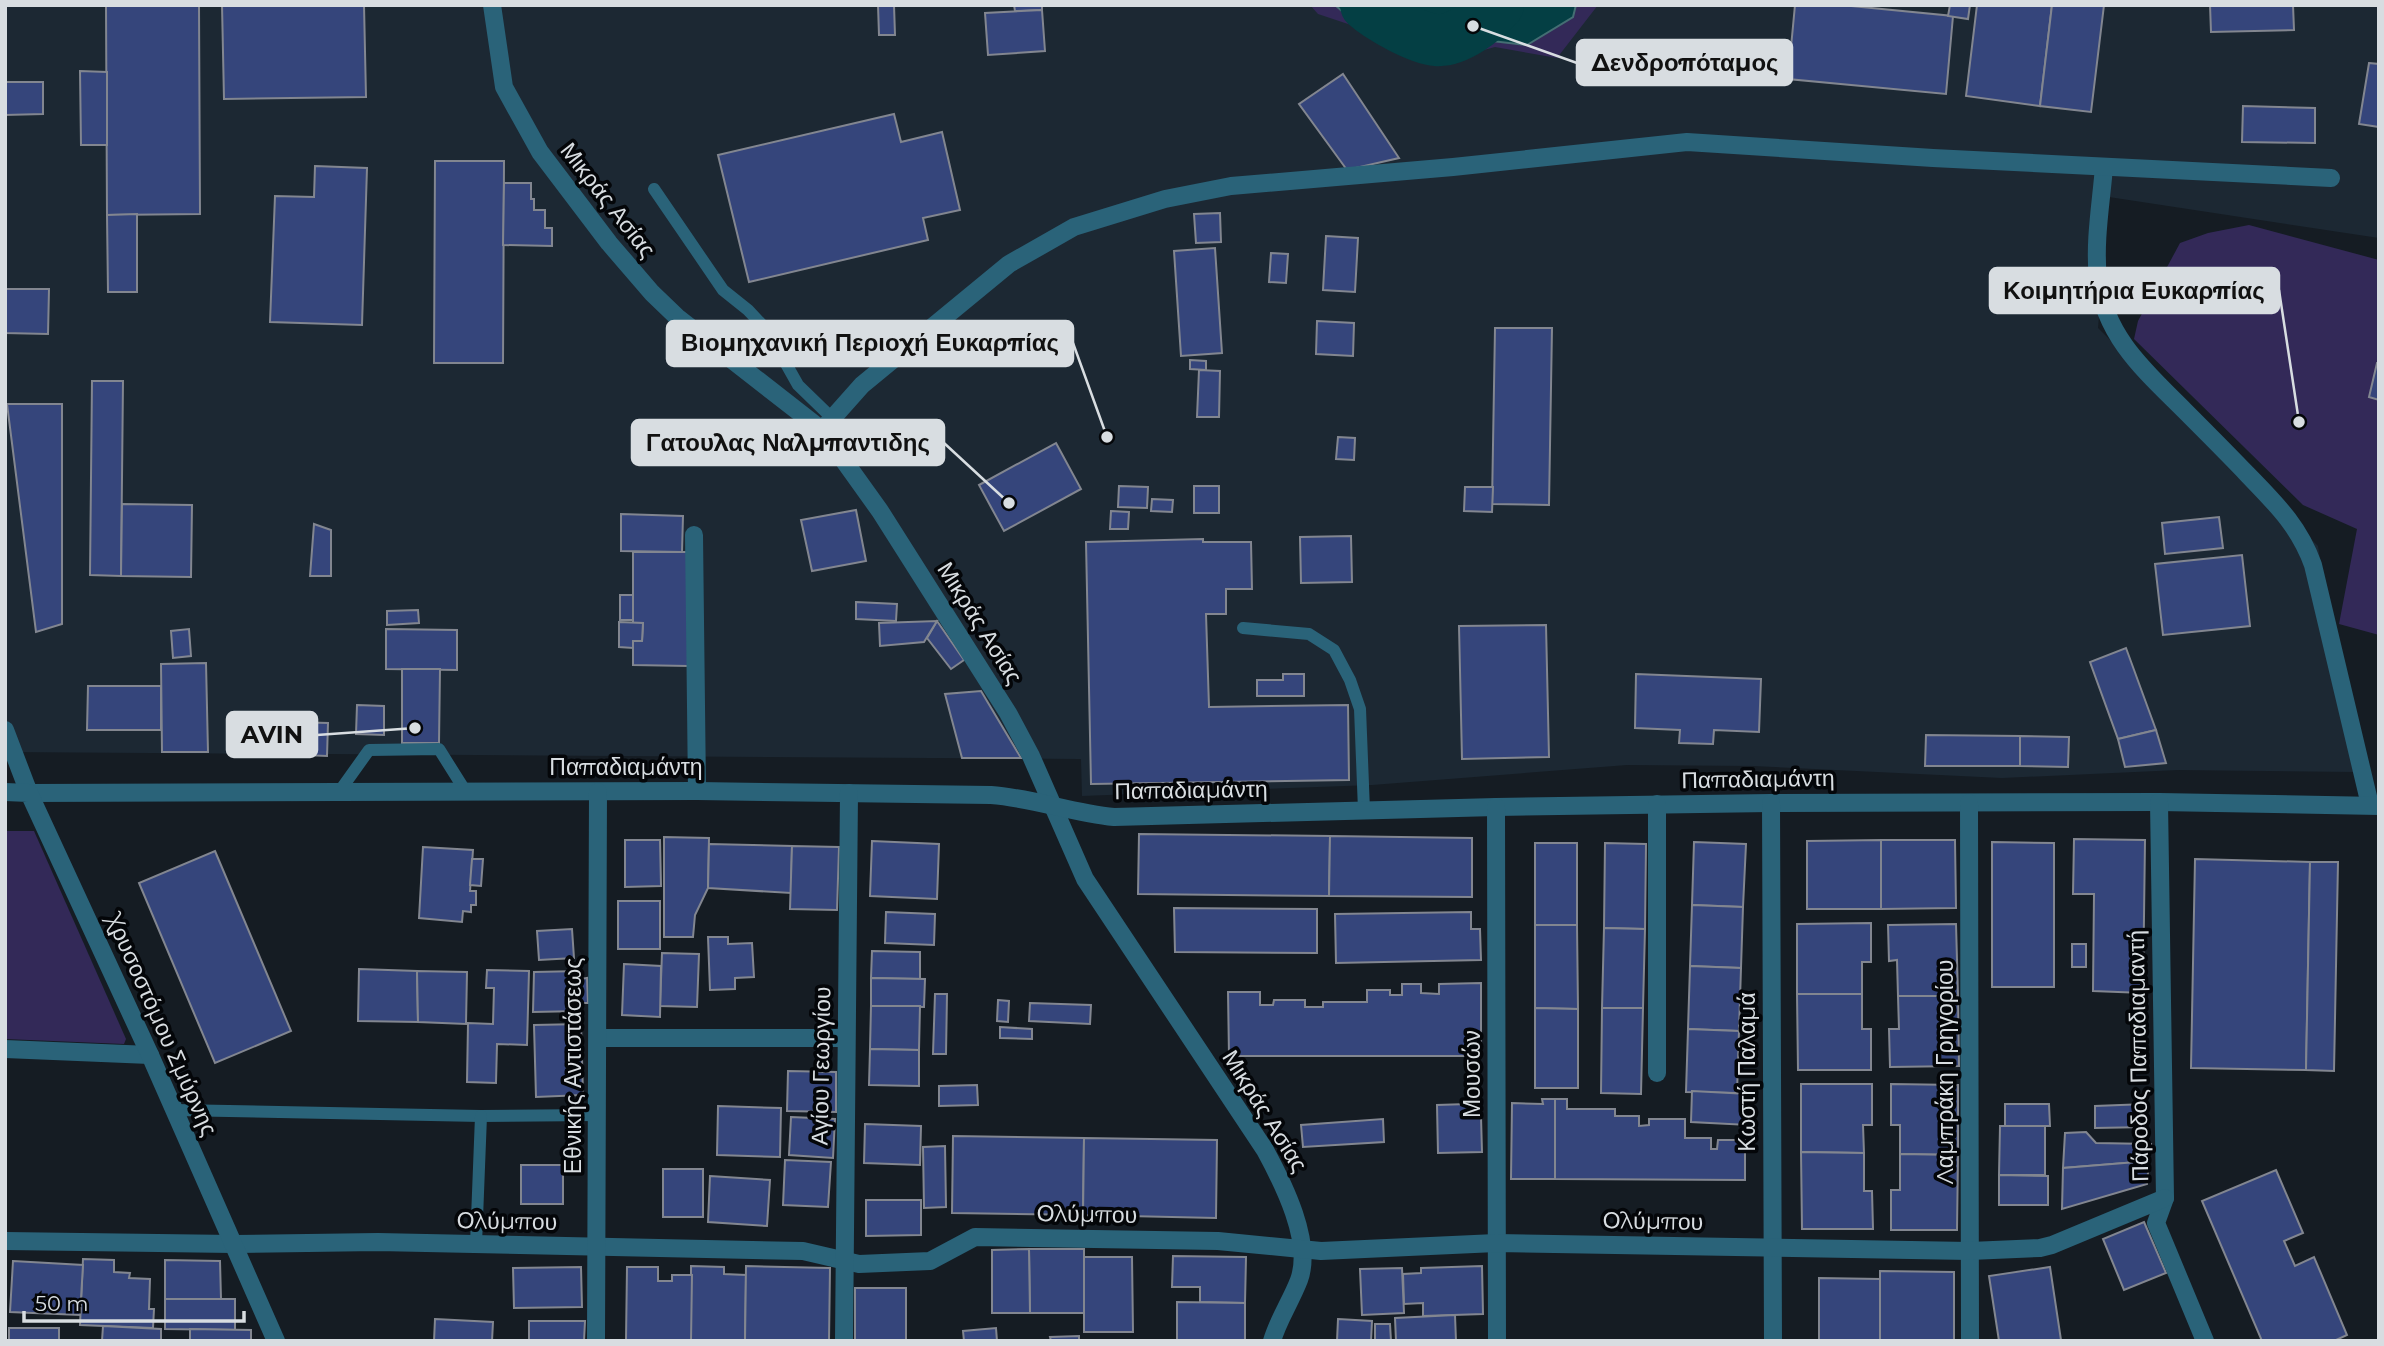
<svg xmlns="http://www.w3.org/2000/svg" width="2384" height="1346" viewBox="0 0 2384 1346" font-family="Montserrat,sans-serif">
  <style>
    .built { fill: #1c2833 }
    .green { fill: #332958 }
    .water { fill: #043f44; stroke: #446e73; stroke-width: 2 }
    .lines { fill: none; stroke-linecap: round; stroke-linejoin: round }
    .river { stroke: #043f44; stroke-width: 52 }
    .building { fill: #35457b; stroke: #828690; stroke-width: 2 }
    .service { stroke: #2a6379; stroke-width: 12 }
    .minor { stroke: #2a6379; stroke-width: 18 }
    .tertiary { stroke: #2a6379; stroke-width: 18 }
    .labels { text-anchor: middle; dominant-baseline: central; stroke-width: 7; stroke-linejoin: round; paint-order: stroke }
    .street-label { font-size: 23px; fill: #d8dde1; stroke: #040609 }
    .leader { fill: none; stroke: #d8dde1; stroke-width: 2.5 }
    .callout-dot { fill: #d8dde1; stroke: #040609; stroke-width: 2.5 }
    .callout { fill: #d8dde1; stroke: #d8dde1; stroke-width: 2.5 }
    .callout-label { font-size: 24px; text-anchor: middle; font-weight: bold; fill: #111 }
  </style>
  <rect width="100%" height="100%" fill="#151c23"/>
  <path class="built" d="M5,5H2379V238L2109,197L2098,328L2318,546L2355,772L2178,770L2002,778L1753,766L1627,765L1372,785L1082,796L1081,759L5,752Z"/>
  <g class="green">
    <path d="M1310,5H1598L1557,58L1495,47L1443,61L1399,41L1318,14Z"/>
    <path d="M2249,225L2379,260V635L2339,624L2357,529L2303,505L2134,339L2138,321L2180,243L2208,233Z"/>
    <path d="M5,831H34L126,1039L124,1044L5,1039Z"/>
  </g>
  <path class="water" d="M1335,5H1576L1573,17L1527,45L1424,33L1350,18Z"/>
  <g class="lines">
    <path class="river" d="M1366,5C1379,17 1419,39 1436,40C1457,42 1484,20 1498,5"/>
  </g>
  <g class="building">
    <path d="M106,5H199L200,214L107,215Z"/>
    <path d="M222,5H364L366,97L224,99Z"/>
    <path d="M878,5H894L895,35H879Z"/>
    <path d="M1014,5H1042V10L1015,11Z"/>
    <path d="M1795,5H1841L1953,16L1946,94L1788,79Z"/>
    <path d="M1950,5H1970L1968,19L1948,16Z"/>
    <path d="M1977,5H2052L2040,106L1966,96Z"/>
    <path d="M2052,5H2104L2091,112L2040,106Z"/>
    <path d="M2210,5H2293L2294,30L2211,32Z"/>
    <path d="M1042,10L1045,51L988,55L985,13Z"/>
    <path d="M2369,63L2379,64V127L2359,124Z"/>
    <path d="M80,71L107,72V145H81Z"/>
    <path d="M1343,74L1399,158L1347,170L1299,104Z"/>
    <path d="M5,82H43V114L5,115Z"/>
    <path d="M2243,106L2315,108V143L2242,142Z"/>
    <path d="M894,114L901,142L942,132L960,210L923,218L928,240L749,282L718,155Z"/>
    <path d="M435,161H504L503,363H434Z"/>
    <path d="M315,166L367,168L362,325L270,322L275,196L314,197Z"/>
    <path d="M504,183H531V199H534V210H545V228H552V246L503,245Z"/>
    <path d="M1220,213L1221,242L1196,243L1194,214Z"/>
    <path d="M137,214V292H108L107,215Z"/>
    <path d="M1326,236L1358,238L1355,292L1323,290Z"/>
    <path d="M1215,248L1222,353L1181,356L1174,251Z"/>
    <path d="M1271,253L1288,254L1286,283L1269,282Z"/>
    <path d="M5,289H49L48,334L5,333Z"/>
    <path d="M1317,321L1354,323L1353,356L1316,354Z"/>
    <path d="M1495,328H1552L1549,505L1492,504Z"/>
    <path d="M1190,360L1206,361V370L1190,369Z"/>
    <path d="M2377,363H2379V400L2369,397Z"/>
    <path d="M1199,370L1220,371L1219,417H1197Z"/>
    <path d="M92,381H123L121,576L90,575Z"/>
    <path d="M7,404H62V624L36,632Z"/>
    <path d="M1338,437L1355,438L1354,460L1336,459Z"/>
    <path d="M1056,443L1081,489L1004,531L979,485Z"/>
    <path d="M1119,486L1148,487L1147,508L1118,507Z"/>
    <rect x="1194" y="486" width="25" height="27"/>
    <path d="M1465,487H1493L1492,512L1464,511Z"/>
    <path d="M1152,499L1173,500L1172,512L1151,511Z"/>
    <path d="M122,504L192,505L191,577L121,576Z"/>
    <path d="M856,510L866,561L812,571L801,520Z"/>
    <path d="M1111,511L1129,512L1128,529H1110Z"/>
    <path d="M621,514L683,516L682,552L621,551Z"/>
    <path d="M2219,517L2223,548L2165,554L2162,523Z"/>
    <path d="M314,524L331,530V576H310Z"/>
    <path d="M1351,536L1352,582L1301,583L1300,537Z"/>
    <path d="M1203,539V542H1251L1252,589H1226V614H1206L1209,707L1348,705L1349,780L1091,784L1086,542Z"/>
    <path d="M633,552H690L688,666L633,665V641H642L643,623H633Z"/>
    <path d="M2242,555L2250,626L2163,635L2155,564Z"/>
    <rect x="620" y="595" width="13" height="25"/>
    <path d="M856,602L897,604L896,621L856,619Z"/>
    <path d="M418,610L419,623L387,625V611Z"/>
    <path d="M937,621L964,660L951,669L927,638Z"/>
    <path d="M937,621L924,642L880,646L879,623Z"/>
    <path d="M619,622L643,623L642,641H633V648L619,647Z"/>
    <path d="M1546,625L1549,757L1462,759L1459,626Z"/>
    <path d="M189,629L191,656L173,658L171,631Z"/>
    <path d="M386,629L457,630V670L386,669Z"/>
    <path d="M2126,648L2156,730L2118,739L2090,662Z"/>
    <path d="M206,663L208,752H162L161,664Z"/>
    <path d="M402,669H440L439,743H402Z"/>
    <path d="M1283,674H1304V696H1257V680H1283Z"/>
    <path d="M1636,674L1761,679L1759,732L1714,730L1713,744L1679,743L1680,730L1635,728Z"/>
    <path d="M88,686H161V730H87Z"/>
    <path d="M981,691L1021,758H962L945,694Z"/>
    <path d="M357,705L384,706V735L356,734Z"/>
    <path d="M256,721L328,723L327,756L254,753Z"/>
    <path d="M2156,730L2166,763L2125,767L2118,739Z"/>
    <path d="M1926,735L2020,736V766H1925Z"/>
    <path d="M2020,736L2069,737L2068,767L2020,766Z"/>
    <path d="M1139,834L1330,836L1329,896L1138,894Z"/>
    <path d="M1330,836L1472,838V897L1329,896Z"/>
    <path d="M664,837L709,838L708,888L695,915L693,937H664Z"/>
    <path d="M2074,839L2145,840L2143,993L2093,991L2094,894H2073Z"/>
    <path d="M625,840H660L661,886L625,887Z"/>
    <path d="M1881,840V909H1807V841Z"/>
    <path d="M1881,840H1955L1956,908L1881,909Z"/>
    <path d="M872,841L939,844L937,899L870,896Z"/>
    <path d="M1694,842L1746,844L1743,907L1692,905Z"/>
    <path d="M1992,842L2054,843V987H1992Z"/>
    <rect x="1535" y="843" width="42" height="82"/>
    <path d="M1605,843L1646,844L1645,929L1604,928Z"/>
    <path d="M709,844L792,846L791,893L708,888Z"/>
    <path d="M792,846L839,847L837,910L790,909Z"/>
    <path d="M423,847L473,850L470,891H476V905H471V912L463,911L462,922L419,918Z"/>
    <path d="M215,851L291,1031L215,1063L139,883Z"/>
    <path d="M472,859H483L481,886L470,885Z"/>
    <path d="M2195,859L2310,862L2306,1070L2191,1068Z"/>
    <path d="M2310,862H2338L2334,1071L2306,1070Z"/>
    <rect x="618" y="901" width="42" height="48"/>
    <path d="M1692,905L1743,907L1741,968L1690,966Z"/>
    <path d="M1174,908L1317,909V953L1175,952Z"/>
    <path d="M886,912L935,914L934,945L885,943Z"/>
    <path d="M1471,912V929H1480L1481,960L1336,963L1335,914Z"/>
    <path d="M1871,923V962H1862V994H1797V924Z"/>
    <path d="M1956,924L1958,996H1898L1897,960L1889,961L1888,925Z"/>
    <path d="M1535,925H1577L1578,1009L1535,1008Z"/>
    <path d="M1604,928L1645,929L1643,1008H1602Z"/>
    <path d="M572,929L574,958L539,960L537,931Z"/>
    <path d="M708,937H728V944L752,943L754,977L735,978V989L710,990Z"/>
    <rect x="2072" y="944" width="14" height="23"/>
    <path d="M872,951L920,952V979L871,978Z"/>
    <path d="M662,953L699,954L697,1007L660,1006Z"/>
    <path d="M624,964L661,966L660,1017L622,1015Z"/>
    <path d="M1690,966L1741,968L1739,1031L1688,1029Z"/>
    <path d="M359,969L417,971L418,1022L358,1021Z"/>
    <path d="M487,970L529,971L527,1045L497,1044L496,1083L467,1082L468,1023L493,1024L494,988H486Z"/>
    <path d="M417,971L467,972L466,1024L418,1022Z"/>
    <path d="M580,971L581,979L587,978L588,1003H581V1011L533,1012L534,972Z"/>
    <path d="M871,978L925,979L924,1007L871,1006Z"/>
    <path d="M1481,983V1056H1229L1228,992H1260V1005H1273L1274,1000H1305V1007H1323V1002H1367V990H1390V995H1402V984H1421V993L1439,994V984Z"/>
    <path d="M935,994H947L946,1054H933Z"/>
    <path d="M1797,994H1862V1029H1871V1070H1798Z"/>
    <path d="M1898,996H1958L1959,1066L1890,1067L1889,1029H1899Z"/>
    <path d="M998,1000L1009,1001L1008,1022L997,1021Z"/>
    <path d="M1030,1003L1091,1005L1090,1024L1029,1021Z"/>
    <path d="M871,1006H920L919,1050L870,1049Z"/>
    <path d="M1535,1008L1578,1009V1088H1535Z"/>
    <path d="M1602,1008H1643L1641,1094L1601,1093Z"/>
    <path d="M581,1024L583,1095L536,1097L534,1025Z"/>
    <path d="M1000,1027L1032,1029V1039L1000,1038Z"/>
    <path d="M1688,1029L1739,1031L1737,1093L1686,1092Z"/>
    <path d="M870,1049L919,1050V1086L869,1085Z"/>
    <path d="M788,1071L836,1072V1112L787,1111Z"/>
    <path d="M1801,1084H1872V1125H1863L1864,1153L1801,1152Z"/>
    <path d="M1891,1084L1958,1085V1155L1900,1154V1125H1891Z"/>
    <path d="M977,1085L978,1105L939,1106V1086Z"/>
    <path d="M1692,1091L1749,1094L1748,1125L1691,1122Z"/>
    <path d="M1542,1099H1555V1179H1511L1512,1103L1543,1104Z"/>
    <path d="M1555,1099H1567V1109H1615V1116H1639V1126L1649,1125V1119H1685V1138H1711V1149H1717L1718,1140H1745V1180L1555,1179Z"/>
    <path d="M1467,1104L1468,1117H1481L1482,1152L1438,1153L1437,1105Z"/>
    <path d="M2005,1104H2049L2050,1126H2005Z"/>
    <path d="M2146,1104L2147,1127L2095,1128V1106Z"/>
    <path d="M718,1106L781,1108L780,1157L717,1155Z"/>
    <path d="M791,1117L835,1119L833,1158L789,1155Z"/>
    <path d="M1383,1119L1384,1142L1303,1147L1301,1125Z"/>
    <path d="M865,1124L921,1126L920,1165L864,1163Z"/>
    <path d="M2000,1126H2045V1175H1999Z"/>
    <path d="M2086,1132L2096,1143L2151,1144L2149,1161L2063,1168L2065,1133Z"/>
    <path d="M953,1136L1084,1138L1083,1215L952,1213Z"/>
    <path d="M1084,1138L1217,1140L1216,1218L1083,1215Z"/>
    <path d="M945,1146L946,1207L924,1208L923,1147Z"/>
    <path d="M1801,1152L1864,1153V1191H1872L1873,1229H1802Z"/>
    <path d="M1900,1154L1958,1155L1957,1230H1891V1190H1900Z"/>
    <path d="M785,1160L831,1162L828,1207L783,1205Z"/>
    <path d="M2149,1161L2147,1184L2062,1209L2063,1168Z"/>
    <rect x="521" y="1165" width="42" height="39"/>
    <rect x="663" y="1169" width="40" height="48"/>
    <path d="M2276,1170L2303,1233L2284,1241L2295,1266L2314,1257L2347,1335L2334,1341H2262L2202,1201Z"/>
    <path d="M1999,1175L2048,1176V1205H1999Z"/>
    <path d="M710,1176L770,1180L767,1226L708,1222Z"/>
    <path d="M866,1200H921V1235L866,1236Z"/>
    <path d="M2144,1222L2166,1273L2124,1290L2103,1239Z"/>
    <path d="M1029,1249H1084V1313H1030Z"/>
    <path d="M1029,1249L1030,1313H992V1250Z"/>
    <path d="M1173,1256L1246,1257L1245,1303L1200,1302V1287H1172Z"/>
    <path d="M1084,1257H1132L1133,1332H1084Z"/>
    <path d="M83,1259L114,1260V1272L130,1273L129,1278L150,1279L149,1309H154L153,1328L80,1325Z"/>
    <path d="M165,1260L220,1261L221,1299H165Z"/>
    <path d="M13,1261L83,1265L80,1315L10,1312Z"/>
    <path d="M691,1266L724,1267V1274L746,1275L745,1341H691Z"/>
    <path d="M746,1266L830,1268L829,1341H745Z"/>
    <path d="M1482,1266L1483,1314L1423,1316V1303L1404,1304L1403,1274L1421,1273V1268Z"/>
    <path d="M581,1267L582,1307L514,1308L513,1268Z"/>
    <path d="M627,1267H658V1281H672V1275H692L691,1341H626Z"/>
    <path d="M2050,1267L2061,1340L1999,1341L1989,1276Z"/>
    <path d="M1402,1268L1404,1313L1362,1315L1360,1269Z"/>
    <path d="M1880,1271L1954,1272V1341H1880Z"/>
    <path d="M1819,1278L1880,1279V1341H1819Z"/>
    <rect x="855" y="1288" width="51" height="53"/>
    <path d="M165,1299H235V1330L165,1329Z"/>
    <path d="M1177,1302L1245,1303V1341H1177Z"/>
    <path d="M1455,1315L1456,1341H1396L1395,1318Z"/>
    <path d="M435,1319L493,1322L492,1341H434Z"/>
    <path d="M1338,1319L1372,1321L1371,1341H1337Z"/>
    <path d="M529,1321H585L584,1341H529Z"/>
    <path d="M1375,1324H1390L1391,1341H1375Z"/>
    <path d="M103,1326L161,1329V1341H102Z"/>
    <rect x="9" y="1328" width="50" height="13"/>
    <path d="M996,1328L997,1341H964L963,1331Z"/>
    <path d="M190,1329L251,1330V1341H190Z"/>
    <path d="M1079,1336V1341H1051L1050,1337Z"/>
  </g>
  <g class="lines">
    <g class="service">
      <path d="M654,189L723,290L748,310L767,330L798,385L832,418"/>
      <path d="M1243,628L1309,634L1334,650L1350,680L1360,709L1364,810"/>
      <path d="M339,792L369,750L439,749L466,792"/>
      <path d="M174,1110L481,1116L598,1115"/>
      <path d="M476,1244L481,1116"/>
    </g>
    <g class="minor">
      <path d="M492,5L504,87L540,152L609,243L652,293L677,317L822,430L880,511L1008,713L1031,756L1085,879L1265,1150C1283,1183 1313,1242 1299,1280C1291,1301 1278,1320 1272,1341"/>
      <path d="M2104,167C2101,204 2094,242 2098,279C2105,337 2146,372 2184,410C2206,432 2227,453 2248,475C2276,504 2299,526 2313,565L2370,805"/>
      <path d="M822,430L862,385L1009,264L1074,227L1165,199L1231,186L1453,167L1687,142L1933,158L2331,178"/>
      <path d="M694,535L697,791"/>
      <path d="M5,730L29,793L697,791L991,795C1033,798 1072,813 1114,817L1496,807L1771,803L2159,802L2379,806"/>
      <path d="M2159,802L2165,1198L2156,1223L2205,1341"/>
      <path d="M1771,803L1773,1341"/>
      <path d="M1969,803L1970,1341"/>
      <path d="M1657,804V1073"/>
      <path d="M1496,807L1497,1341"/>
      <path d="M598,1038H845"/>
      <path d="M5,1049L150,1055"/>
      <path d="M5,1241L234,1244L378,1242L803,1251L859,1264L930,1261L975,1237L1218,1241L1321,1251L1496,1243L1970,1251L2040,1248L2052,1245L2165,1198"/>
      <path d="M596,1341L598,792"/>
      <path d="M844,1341L849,793"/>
    </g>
    <path class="tertiary" d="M5,792L29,793L150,1055L276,1341"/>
  </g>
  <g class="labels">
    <g class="street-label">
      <text transform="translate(608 200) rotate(52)">Μικράς Ασίας</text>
      <text transform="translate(980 623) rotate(58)">Μικράς Ασίας</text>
      <text x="626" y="767">Παπαδιαμάντη</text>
      <text transform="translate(1758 779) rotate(-1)">Παπαδιαμάντη</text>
      <text transform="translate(1191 790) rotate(-1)">Παπαδιαμάντη</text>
      <text transform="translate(162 1025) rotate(66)">Χρυσοστόμου Σμύρνης</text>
      <text transform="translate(2138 1056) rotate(-91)">Πάροδος Παπαδιαμαντή</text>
      <text transform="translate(573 1066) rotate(-90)">Εθνικής Αντιστάσεως</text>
      <text transform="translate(821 1066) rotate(-89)">Αγίου Γεωργίου</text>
      <text transform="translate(1747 1072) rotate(-90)">Κωστή Παλαμά</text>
      <text transform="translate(1945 1072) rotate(-90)">Λαμπράκη Γρηγορίου</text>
      <text transform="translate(1472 1074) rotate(-90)">Μουσών</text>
      <text transform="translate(1265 1111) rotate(58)">Μικράς Ασίας</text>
      <text transform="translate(1087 1214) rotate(1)">Ολύμπου</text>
      <text transform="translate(507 1221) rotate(1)">Ολύμπου</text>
      <text transform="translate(1653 1221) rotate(1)">Ολύμπου</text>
    </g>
  </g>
  <path class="leader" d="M1473 26L1577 63M2299 422L2279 290M1107 437L1073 343M1009 503L944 443M415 728L317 735"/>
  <g class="callout-dot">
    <circle cx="1473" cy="26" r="7"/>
    <circle cx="2299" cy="422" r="7"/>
    <circle cx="1107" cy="437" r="7"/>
    <circle cx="1009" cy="503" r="7"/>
    <circle cx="415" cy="728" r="7"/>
  </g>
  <g class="callout">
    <rect x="1577" y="40" width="215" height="45" rx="7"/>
    <rect x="1990" y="268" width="289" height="45" rx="7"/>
    <rect x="667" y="321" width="406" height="45" rx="7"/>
    <rect x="632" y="420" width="312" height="45" rx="7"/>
    <rect x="227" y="712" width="90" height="45" rx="7"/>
  </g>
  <g class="callout-label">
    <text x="1685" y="71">Δενδροπόταμος</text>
    <text x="2134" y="299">Κοιμητήρια Ευκαρπίας</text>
    <text x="870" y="351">Βιομηχανική Περιοχή Ευκαρπίας</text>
    <text x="788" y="451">Γατουλας Ναλμπαντιδης</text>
    <text x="272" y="743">AVIN</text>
  </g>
  <rect width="2384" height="1346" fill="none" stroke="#d8dde1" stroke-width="14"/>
  <path d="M24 1311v10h220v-10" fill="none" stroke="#d8dde1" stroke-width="3.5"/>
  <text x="35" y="1311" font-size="21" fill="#d8dde1" stroke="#040609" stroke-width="5" paint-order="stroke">50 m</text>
</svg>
